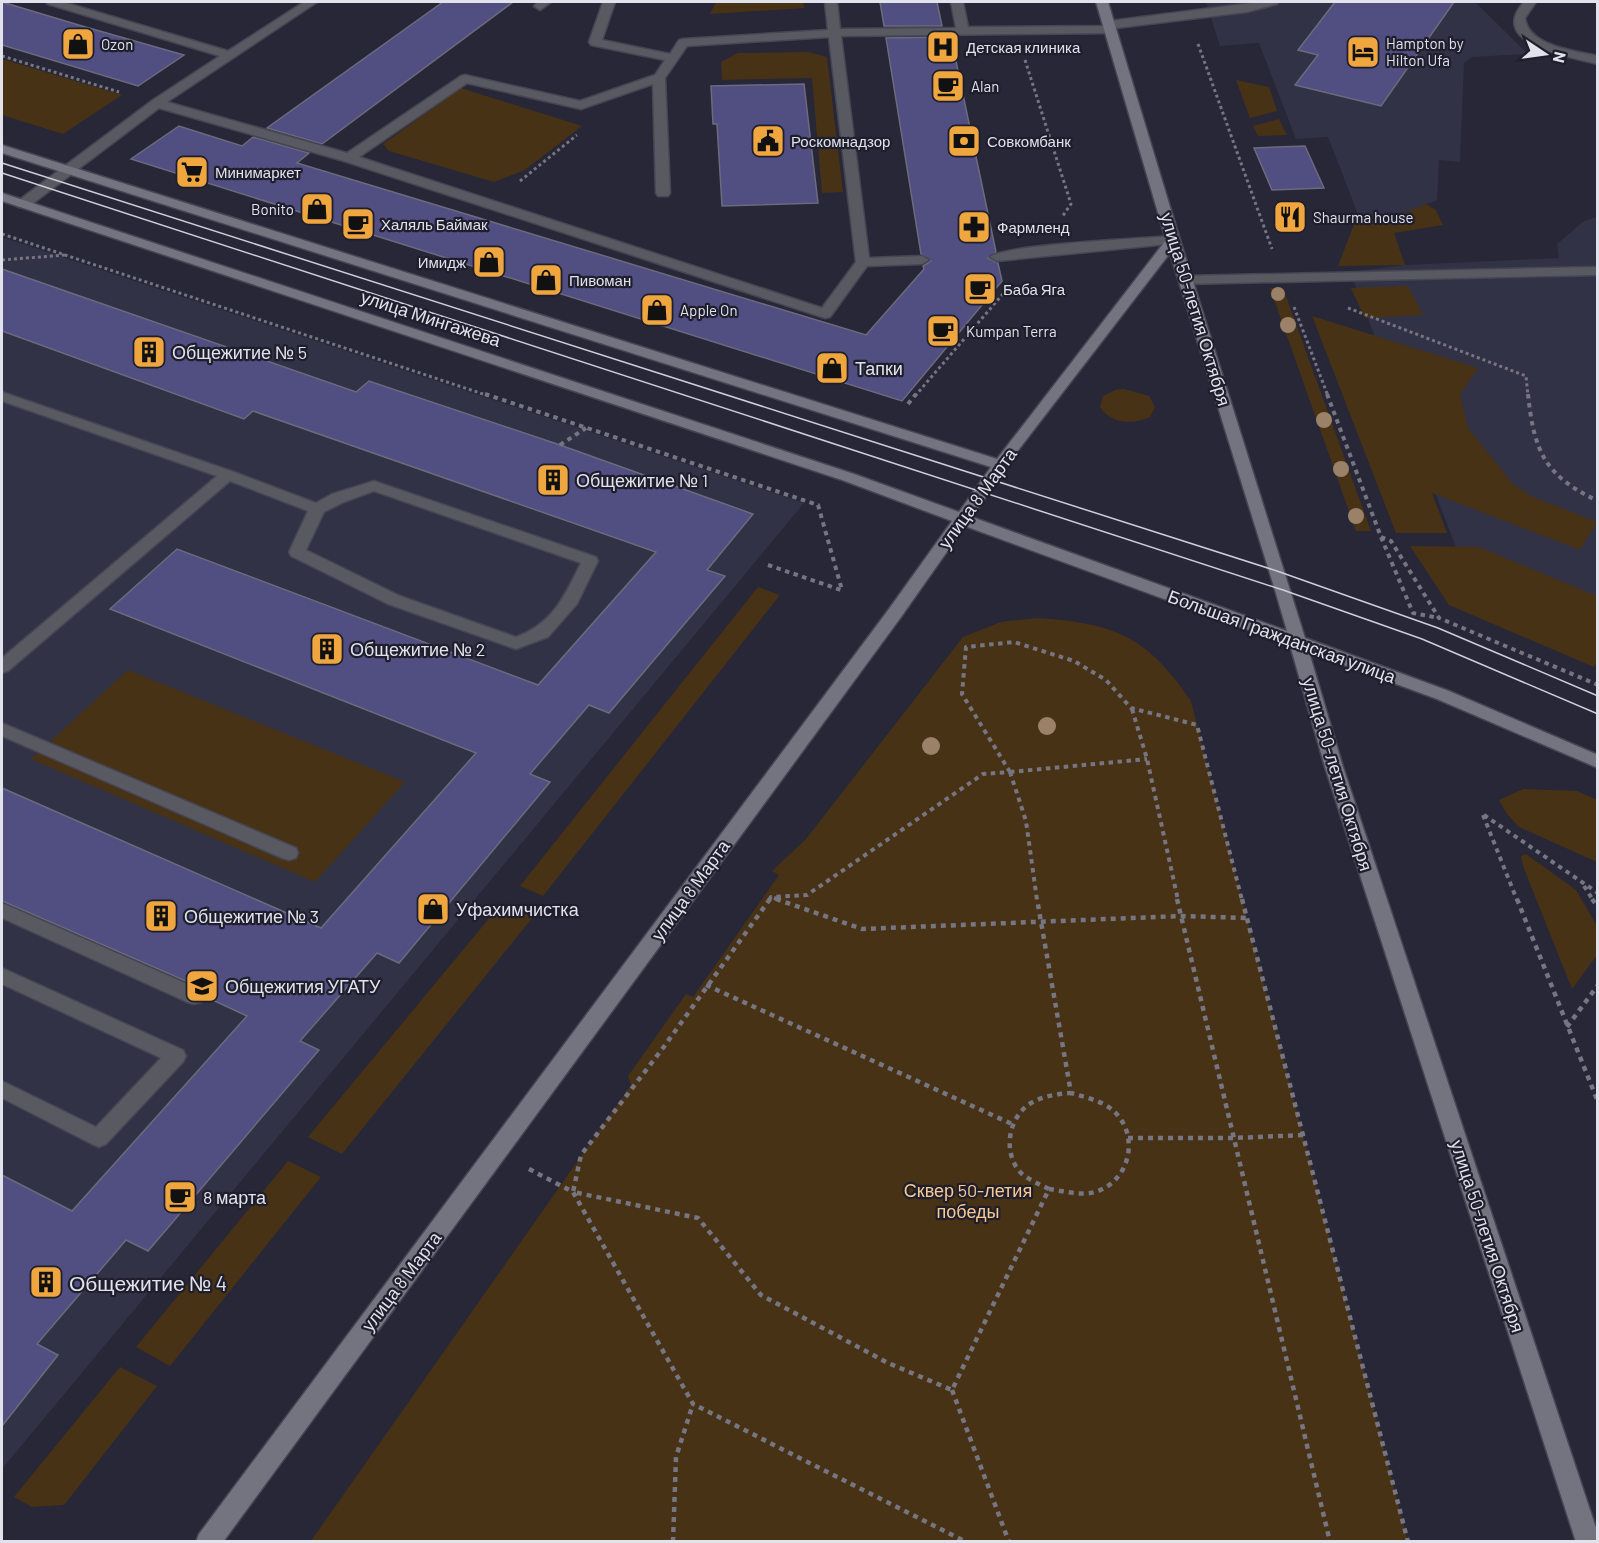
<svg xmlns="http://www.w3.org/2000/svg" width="1599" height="1543" viewBox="0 0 1599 1543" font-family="Barlow,sans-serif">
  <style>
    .built { fill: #323246 }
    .green { fill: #473216 }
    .building { fill: #514e82; stroke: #6b6b7d; stroke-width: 1.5 }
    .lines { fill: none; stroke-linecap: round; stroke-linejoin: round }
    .lane-casing { stroke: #464554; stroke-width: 3 }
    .secondary-casing { stroke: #464554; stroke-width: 3 }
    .path-far2 { stroke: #767582; stroke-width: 3; stroke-dasharray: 3 3; stroke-linecap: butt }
    .path-far1 { stroke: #767582; stroke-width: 4; stroke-dasharray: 4.5 4.5; stroke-linecap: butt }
    .path { stroke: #767582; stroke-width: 4.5; stroke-dasharray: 5 5; stroke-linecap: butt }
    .lane { fill: #595961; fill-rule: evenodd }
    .secondary { fill: #747481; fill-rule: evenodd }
    .tram { stroke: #ceced9; stroke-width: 1.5 }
    .tree { fill: #9b8168 }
    .labels { text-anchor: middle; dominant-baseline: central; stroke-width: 4.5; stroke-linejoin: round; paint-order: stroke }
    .far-poi-label { font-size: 15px; fill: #e2e2ec; stroke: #1e1e2d; text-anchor: start }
    .street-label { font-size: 18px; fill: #e2e2ec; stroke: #1e1e2d }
    .poi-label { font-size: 18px; fill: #e2e2ec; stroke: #1e1e2d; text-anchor: start }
    .park-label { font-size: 18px; fill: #f9ca90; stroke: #1e1e2d }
    .near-poi-label { font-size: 21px; fill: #e2e2ec; stroke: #1e1e2d; text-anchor: start }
  </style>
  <rect width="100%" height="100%" fill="#282737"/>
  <g class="built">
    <path d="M1206,2H1475L1528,54L1472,57L1464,63L1460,162L1439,160L1437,200L1396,216L1358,214L1328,137L1296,139L1259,43L1220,46Z"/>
    <path d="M1597,217V602L1456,547L1350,272L1405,265L1559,258L1557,244L1584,221Z"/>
    <path d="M2,237L804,503L2,1469Z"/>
  </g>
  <g class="green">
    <path d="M716,2H803L804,8L710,14Z"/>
    <path d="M808,52L827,57L843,192L822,193L812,78L722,80L721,62L738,53Z"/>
    <path d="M2,59L122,95L63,134L2,115Z"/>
    <path d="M1236,80L1269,87L1277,111L1250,118Z"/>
    <path d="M461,88L582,126L525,170L494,182L389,151L383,144Z"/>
    <path d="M1279,119L1287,135L1258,136L1253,126Z"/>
    <path d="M1426,204L1436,210L1443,225L1394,233L1405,265L1338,266L1358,214L1396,216Z"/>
    <path d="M1408,286L1423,315L1365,318L1351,288Z"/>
    <path d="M1270,288H1283L1371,531H1356Z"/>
    <path d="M1312,316L1478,368L1460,395L1468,428L1513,484L1533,497L1597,522L1580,550L1432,493L1447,533H1396Z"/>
    <path d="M1124,389L1149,396L1155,407L1150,417C1133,425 1111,424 1100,407L1103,396L1115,390Z"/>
    <path d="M1410,546L1479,547L1597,596V662L1594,667L1449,605Z"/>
    <path d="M758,587L780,595L543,896L520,886Z"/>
    <path d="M1037,618C1114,623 1147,636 1191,701L1408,1541H311L631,1085L628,1076L686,994L693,997L779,875L772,871L806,839L963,637L1001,622Z"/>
    <path d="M128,670L405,782L315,882L31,759Z"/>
    <path d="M1523,789L1577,791L1597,800V862L1519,827L1507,814L1499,800Z"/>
    <path d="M1526,854L1576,890L1597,926V955L1572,989L1523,866L1521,856Z"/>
    <path d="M501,904L533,917L342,1154L308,1137Z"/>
    <path d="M288,1161L321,1177L170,1366L136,1347Z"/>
    <path d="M120,1367L157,1386L64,1505L32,1507L14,1497Z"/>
  </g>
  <g class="building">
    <path d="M2,2L82,26L184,55L138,86L2,45Z"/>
    <path d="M443,2H513L322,144L267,128Z"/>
    <path d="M880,2H937L942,26H884Z"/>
    <path d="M1335,2H1454L1381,106L1295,85L1318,55L1298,50Z"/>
    <path d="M944,37L945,42H952L996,252L988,258L998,263L1002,281L902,401L131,159L179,126L242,146L253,137L309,153L297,163L866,335L924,269L923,266L931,261L921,254L886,38Z"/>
    <path d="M804,84L818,203L722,206L717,124H713L711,86Z"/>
    <path d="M1305,146L1324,188L1272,190L1254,148Z"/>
    <path d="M2,269L356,392L369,381L560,445L753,514L707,570L725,576L609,713L589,705L530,774L550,782L399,963L377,953L300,1041L319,1050L148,1251L126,1240L37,1344L58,1355L2,1426V1175L72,1211L247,1016L206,997L202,988L2,901V788L321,928L476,753L110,609L177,549L538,685L656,552L253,411L244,419L2,331Z"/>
  </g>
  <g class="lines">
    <g class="lane-casing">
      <g id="lane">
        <path d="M46,2H63L228,51L304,2H317L167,102L347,153L461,76L465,75L580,101L655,75L665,60L591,45L589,42L603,2H615L602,40L670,54L679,40L683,39L828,30L825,2H837L840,29L956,28L951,2H963L968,27L1104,26L1110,21L1260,2H1279L1277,4L1247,12L1116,28L1115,32L1111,33L841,36L869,258L922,256L929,260L922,264L867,266L830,317L825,318L344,161L159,108L28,207H18L16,204L18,201L153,100L220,56L48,4ZM829,37L856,262L822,308L359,157L467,83L581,109L653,84L656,193L658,196H668L670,193L665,78L687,46Z"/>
        <path d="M538,2H551L540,10L534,6Z"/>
        <path d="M1524,2H1536L1525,18C1528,46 1575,51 1598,56V64C1570,57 1486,44 1524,2Z"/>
        <path d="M1173,236L1178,237L1180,240L1178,243L997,261L990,257C1002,245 1146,238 1173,236Z"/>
        <path d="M1598,267V275L1186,284L1179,280L1186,276Z"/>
        <path d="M2,392L234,472L316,503L332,494L374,481L596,557L598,561L577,604L548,637L516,649L388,604L291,556L289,552L308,511L230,481L8,671L2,673V658L217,476L2,401ZM374,491L581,563C564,597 553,623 516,637L400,596L306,550L324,512L344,502Z"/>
        <path d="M2,723L296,848L298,853L296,858L289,860L282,858L2,736Z"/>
        <path d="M2,903L201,990L204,996L201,1002L194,1004L187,1002L2,918Z"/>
        <path d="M2,968L183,1050L186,1056L183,1062L106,1144L99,1147L92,1144L2,1098V1081L96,1127L161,1058L2,984Z"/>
      </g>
    </g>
    <g class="secondary-casing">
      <path id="secondary" d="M1096,2H1108L1180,240L1305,638L1449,691L1598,755V768L1437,699L1309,652L1343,767L1598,1534V1542H1576L1325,767L1290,645L965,526L901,617L223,1542H196L199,1534L889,609L952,521L842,480L2,201V193L854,474L959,512L991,467L2,153V145L997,459L1166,240ZM1170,253L1275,590L1287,631L972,517L1016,453Z"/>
    </g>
    <g class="path-far2">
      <path d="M1198,44L1272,249"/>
      <path d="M2,56L119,92"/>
      <path d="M1025,60L1071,204L1062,217"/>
      <path d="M520,181L577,135"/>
      <path d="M2,234L489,396"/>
      <path d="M2,260L65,255"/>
      <path d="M1294,307L1328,396"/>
      <path d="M1348,308L1526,376L1528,396"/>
      <path d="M915,396L1009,287"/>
    </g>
    <g class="path-far1">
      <path d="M485,394L818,505L842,590"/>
      <path d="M1327,394L1381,537L1413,613L1439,618"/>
      <path d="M1528,394C1534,452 1545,476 1598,501"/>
      <path d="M908,404L916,394"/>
      <path d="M560,445L586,428"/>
      <path d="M1381,537L1391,541L1439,618L1598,685"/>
      <path d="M768,565L841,590"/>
      <path d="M1132,709L1147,759L1178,900"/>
      <path d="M1010,772L1026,821L1037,900"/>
      <path d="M1010,772L962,694L966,647L1014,642L1074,661L1106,680L1131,708L1197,725L1242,900"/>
      <path d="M1010,772L1147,759"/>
      <path d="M1483,815L1517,900"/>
      <path d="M1484,815L1598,893"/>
      <path d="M1584,886L1593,900"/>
      <path d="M774,898L780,900"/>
      <path d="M769,900L771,897L807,895L983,774L1010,772"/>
    </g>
    <g class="path">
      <path d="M770,899L663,1048L581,1155L573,1192L698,1218L761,1295L888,1363L952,1390L1049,1189C1063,1191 1080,1196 1095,1192C1132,1181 1141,1131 1110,1108C1099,1100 1084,1097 1071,1093L1037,899"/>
      <path d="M776,899L862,929L1181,916L1247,918"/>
      <path d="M1177,899L1330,1542"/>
      <path d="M1242,899L1408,1542"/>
      <path d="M1517,899L1598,1102"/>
      <path d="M1592,899L1598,907"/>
      <path d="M706,985L1012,1124"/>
      <path d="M1567,1027L1598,985"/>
      <path d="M1128,1138H1234L1304,1135"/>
      <path d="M529,1169L573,1192L693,1404L966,1542"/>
      <path d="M1049,1189C1039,1184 1029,1180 1021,1173C1002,1153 1008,1117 1031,1103C1043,1096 1057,1094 1071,1093"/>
      <path d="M952,1390L1009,1542"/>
      <path d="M673,1542L676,1457L693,1404"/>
    </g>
    <use href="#lane" class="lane"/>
    <use href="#secondary" class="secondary"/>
    <g class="tram">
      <path d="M2,163L1277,571L1438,628L1598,696"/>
      <path d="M2,173L1283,590L1422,639L1598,714"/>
    </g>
  </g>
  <g class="tree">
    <circle cx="1278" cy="294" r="7"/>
    <circle cx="1288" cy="325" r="8"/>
    <circle cx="1324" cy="420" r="8"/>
    <circle cx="1341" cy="469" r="8"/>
    <circle cx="1356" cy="516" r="8"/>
    <circle cx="1047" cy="726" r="9"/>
    <circle cx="931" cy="746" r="9"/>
  </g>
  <defs>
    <g id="shop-square" transform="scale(1.725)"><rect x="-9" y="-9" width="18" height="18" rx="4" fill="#f0a63f" stroke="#1e1e2d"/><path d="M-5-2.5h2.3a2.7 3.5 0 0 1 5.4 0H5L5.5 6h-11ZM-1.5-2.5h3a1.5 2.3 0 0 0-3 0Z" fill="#111"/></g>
    <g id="hospital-square" transform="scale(1.725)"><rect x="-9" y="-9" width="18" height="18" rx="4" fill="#f0a63f" stroke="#1e1e2d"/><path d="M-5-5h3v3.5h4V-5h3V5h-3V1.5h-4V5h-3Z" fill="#111"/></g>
    <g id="hotel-square" transform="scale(1.725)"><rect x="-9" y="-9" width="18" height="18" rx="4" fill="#f0a63f" stroke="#1e1e2d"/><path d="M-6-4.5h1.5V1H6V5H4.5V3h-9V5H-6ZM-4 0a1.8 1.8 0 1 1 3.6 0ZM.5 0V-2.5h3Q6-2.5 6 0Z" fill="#111"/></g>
    <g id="cafe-square" transform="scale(1.725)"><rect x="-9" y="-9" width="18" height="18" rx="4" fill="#f0a63f" stroke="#1e1e2d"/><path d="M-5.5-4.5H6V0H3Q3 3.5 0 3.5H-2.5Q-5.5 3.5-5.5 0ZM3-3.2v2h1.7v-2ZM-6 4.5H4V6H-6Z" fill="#111"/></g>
    <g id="civic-square" transform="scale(1.725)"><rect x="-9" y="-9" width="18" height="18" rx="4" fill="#f0a63f" stroke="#1e1e2d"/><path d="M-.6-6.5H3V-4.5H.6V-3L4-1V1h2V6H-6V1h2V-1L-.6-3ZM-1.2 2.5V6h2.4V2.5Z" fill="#111"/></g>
    <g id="bank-square" transform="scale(1.725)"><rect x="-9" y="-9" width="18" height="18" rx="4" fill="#f0a63f" stroke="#1e1e2d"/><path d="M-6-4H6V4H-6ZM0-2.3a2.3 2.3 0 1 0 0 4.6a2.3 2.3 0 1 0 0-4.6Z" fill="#111"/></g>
    <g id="supermarket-square" transform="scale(1.725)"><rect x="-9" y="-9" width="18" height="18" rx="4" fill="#f0a63f" stroke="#1e1e2d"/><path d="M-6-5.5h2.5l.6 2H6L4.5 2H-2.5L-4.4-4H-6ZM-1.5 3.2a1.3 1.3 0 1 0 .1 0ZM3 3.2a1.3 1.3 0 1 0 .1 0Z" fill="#111"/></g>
    <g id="restaurant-square" transform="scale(1.725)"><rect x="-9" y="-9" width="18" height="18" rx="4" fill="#f0a63f" stroke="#1e1e2d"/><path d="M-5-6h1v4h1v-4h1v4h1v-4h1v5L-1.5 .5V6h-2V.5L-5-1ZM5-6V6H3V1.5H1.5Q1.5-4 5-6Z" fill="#111"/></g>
    <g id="pharmacy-square" transform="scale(1.725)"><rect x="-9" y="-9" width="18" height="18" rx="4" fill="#f0a63f" stroke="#1e1e2d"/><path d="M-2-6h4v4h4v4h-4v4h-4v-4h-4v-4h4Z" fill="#111"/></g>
    <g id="building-square" transform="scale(1.725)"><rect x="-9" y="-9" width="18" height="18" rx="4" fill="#f0a63f" stroke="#1e1e2d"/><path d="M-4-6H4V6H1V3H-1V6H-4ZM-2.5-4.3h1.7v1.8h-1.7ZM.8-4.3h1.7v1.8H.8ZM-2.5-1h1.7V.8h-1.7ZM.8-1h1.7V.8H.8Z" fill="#111"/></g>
    <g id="university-square" transform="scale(1.725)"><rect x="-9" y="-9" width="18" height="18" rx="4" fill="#f0a63f" stroke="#1e1e2d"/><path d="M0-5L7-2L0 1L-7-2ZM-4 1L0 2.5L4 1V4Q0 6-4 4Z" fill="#111"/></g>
  </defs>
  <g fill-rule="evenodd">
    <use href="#shop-square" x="78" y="44"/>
    <use href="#hospital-square" x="943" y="47"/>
    <use href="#hotel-square" x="1363" y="52"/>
    <use href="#cafe-square" x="948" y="86"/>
    <use href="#civic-square" x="768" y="141"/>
    <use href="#bank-square" x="964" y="141"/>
    <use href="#supermarket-square" x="192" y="172"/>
    <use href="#shop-square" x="317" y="209"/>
    <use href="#restaurant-square" x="1290" y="217"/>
    <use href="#cafe-square" x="358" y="224"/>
    <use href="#pharmacy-square" x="974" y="227"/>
    <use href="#shop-square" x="489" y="262"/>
    <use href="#shop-square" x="546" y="280"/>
    <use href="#cafe-square" x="980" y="289"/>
    <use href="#shop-square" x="657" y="310"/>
    <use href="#cafe-square" x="943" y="331"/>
    <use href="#building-square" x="149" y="352"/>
    <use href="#shop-square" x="832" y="368"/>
    <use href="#building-square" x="553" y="480"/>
    <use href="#building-square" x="327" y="649"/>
    <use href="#shop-square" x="433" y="909"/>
    <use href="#building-square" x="161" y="916"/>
    <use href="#university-square" x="202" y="986"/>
    <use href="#cafe-square" x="180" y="1197"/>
    <use href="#building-square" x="46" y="1282"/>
  </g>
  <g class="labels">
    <g class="far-poi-label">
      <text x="1386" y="43">Hampton by<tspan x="1386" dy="17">Hilton Ufa</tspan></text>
      <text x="101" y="44">Ozon</text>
      <text x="966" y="47">Детская клиника</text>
      <text x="971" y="86">Alan</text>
      <text x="791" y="141">Роскомнадзор</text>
      <text x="987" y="141">Совкомбанк</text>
      <text x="215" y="172">Минимаркет</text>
      <text x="294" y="209" text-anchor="end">Bonito</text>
      <text x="1313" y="217">Shaurma house</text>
      <text x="381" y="224">Халяль Баймак</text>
      <text x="997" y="227">Фармленд</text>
      <text x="466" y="262" text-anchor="end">Имидж</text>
      <text x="569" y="280">Пивоман</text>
      <text x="1003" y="289">Баба Яга</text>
      <text x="680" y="310">Apple On</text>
      <text x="966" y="331">Kumpan Terra</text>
    </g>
    <g class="street-label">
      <text transform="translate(1196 309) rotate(73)">улица 50-летия Октября</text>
      <text transform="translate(431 318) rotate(18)">улица Мингажева</text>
      <text transform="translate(977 498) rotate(-54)">улица 8 Марта</text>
      <text transform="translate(1282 636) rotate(20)">Большая Гражданская улица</text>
      <text transform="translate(1338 774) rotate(73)">улица 50-летия Октября</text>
      <text transform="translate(690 890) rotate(-54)">улица 8 Марта</text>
      <text transform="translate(1488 1236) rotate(72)">улица 50-летия Октября</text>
      <text transform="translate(401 1281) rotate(-53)">улица 8 Марта</text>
    </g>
    <g class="poi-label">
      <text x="172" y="352">Общежитие № 5</text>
      <text x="855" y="368">Тапки</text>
      <text x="576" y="480">Общежитие № 1</text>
      <text x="350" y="649">Общежитие № 2</text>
      <text x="456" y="909">Уфахимчистка</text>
      <text x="184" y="916">Общежитие № 3</text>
      <text x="225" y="986">Общежития УГАТУ</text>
      <text x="203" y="1197">8 марта</text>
    </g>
    <g class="park-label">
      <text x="968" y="1190">Сквер 50-летия<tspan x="968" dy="21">победы</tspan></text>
    </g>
    <g class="near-poi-label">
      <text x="69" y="1282">Общежитие № 4</text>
    </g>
  </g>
  <rect width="1599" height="1543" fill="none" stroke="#e2e2ec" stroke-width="6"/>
  <g transform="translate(1545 54) rotate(103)" stroke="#1e1e2d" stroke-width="4.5" paint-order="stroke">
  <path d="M0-4.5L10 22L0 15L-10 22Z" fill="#e2e2ec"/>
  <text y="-9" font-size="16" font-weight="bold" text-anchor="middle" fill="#e2e2ec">N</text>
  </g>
</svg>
